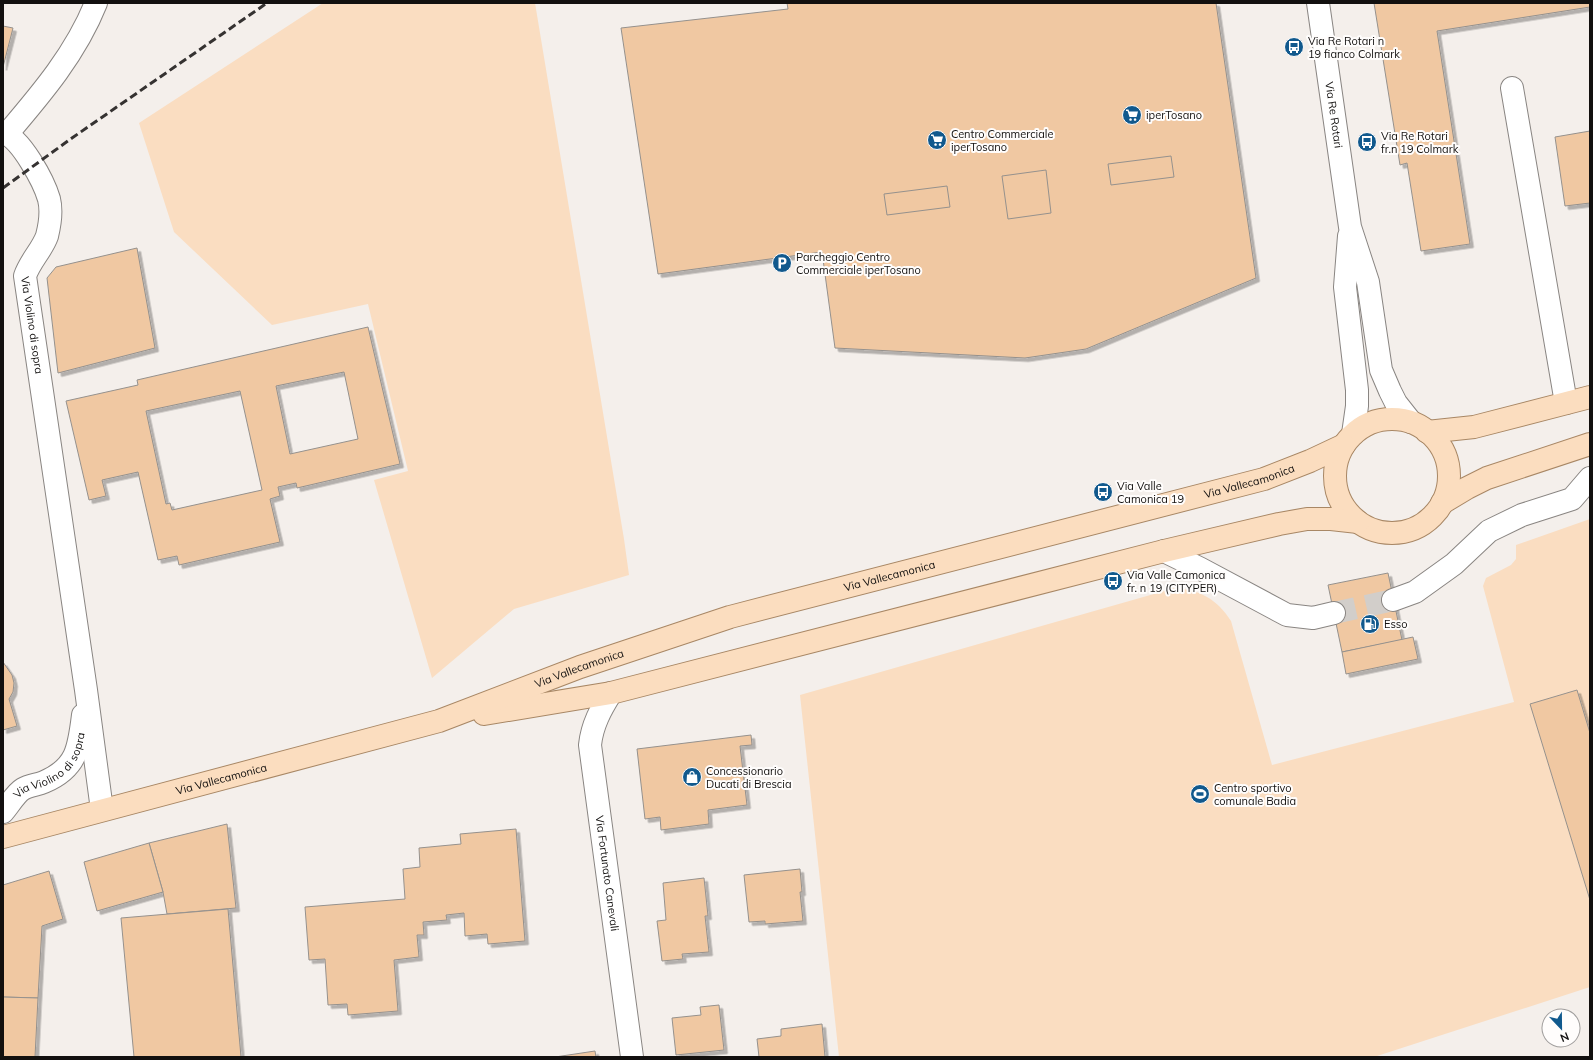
<svg xmlns="http://www.w3.org/2000/svg" width="1593" height="1060" viewBox="0 0 1593 1060" font-family="Mulish,sans-serif">
  <style>
    .green { fill: #faddc1 }
    .building { fill: #f0c8a2; stroke: #95918d; fill-rule: evenodd; filter: url(#shadow) }
    .lines { fill: none; stroke-linecap: round; stroke-linejoin: round }
    .minor-tunnel { stroke: #d2ceca; stroke-width: 22; stroke-dasharray: 22 11; stroke-linecap: butt }
    .minor-casing { stroke: #898582; stroke-width: 24 }
    .major-casing { stroke: #a88765; stroke-width: 24 }
    .minor { stroke: #fff; stroke-width: 22 }
    .major { stroke: #fbddbf; stroke-width: 22 }
    .rail { stroke: #353231; stroke-width: 3; stroke-dasharray: 8 4; stroke-linecap: butt }
    .labels { text-anchor: middle; dominant-baseline: central; stroke-width: 4; stroke-linejoin: round; paint-order: stroke }
    .poi-label { font-size: 11px; fill: #12100f; stroke: #fffdfc; text-anchor: start }
    .street-label { font-size: 11px; fill: #12100f; stroke: #fffdfc }
  </style>
  <defs>
    <filter id="shadow"><feDropShadow dx="3.5" dy="3.5" stdDeviation="0" flood-color="#0004"/></filter>
  </defs>
  <rect width="100%" height="100%" fill="#f4efeb"/>
  <g class="green">
    <path d="M323,3H535L624,539L629,575L514,609L432,678L374,480L408,471L368,304L272,325L174,232L139,123Z"/>
    <path d="M1590,519V987L1374,1057H839L800,695L1175,588C1200,590 1217,599 1231,621L1272,765L1514,702L1483,586L1486,578L1511,565L1516,559V545Z"/>
  </g>
  <g class="building">
    <path d="M787,3H1216L1256,278L1086,349L1025,358L835,348L822,252L658,274L621,28L788,9Z"/>
    <path d="M1374,3H1590V7L1437,31L1470,244L1421,251L1407,163L1400,165Z"/>
    <path d="M3,26L13,28L3,67Z"/>
    <path d="M1590,131V203L1565,206L1555,137Z"/>
    <path d="M1171,156L1174,177L1111,185L1108,164Z"/>
    <path d="M1046,170L1051,213L1008,219L1002,176Z"/>
    <path d="M947,186L950,207L887,215L884,194Z"/>
    <path d="M137,248L155,348L58,373L47,278L56,267Z"/>
    <path d="M368,327L400,464L297,488L296,483L278,487L280,496L270,499L280,542L179,565L177,556L158,560L138,472L102,480L106,496L89,500L66,401L138,385L137,380ZM344,372L358,439L290,454L276,386ZM240,391L262,490L172,510L170,503L166,504L146,411Z"/>
    <path d="M1388,573L1402,640L1342,652L1328,585Z"/>
    <path d="M1413,637L1418,659L1346,674L1342,652Z"/>
    <path d="M3,662L12,675L14,683L13,692L9,699L17,726L3,730Z"/>
    <path d="M1577,690L1590,733V900L1530,704Z"/>
    <path d="M751,735L752,745L740,746L747,805L708,810L709,824L661,830L660,817L645,819L637,749Z"/>
    <path d="M227,824L236,908L167,914L163,892L149,843Z"/>
    <path d="M516,829L525,941L488,944L487,934L465,936L464,913L446,915L447,920L423,922L424,935H417L419,957L394,960L398,1011L348,1015L347,1004L328,1005L325,959L309,960L305,907L405,899L403,869L420,867L419,848L461,844L460,834Z"/>
    <path d="M149,843L163,892L97,911L84,862Z"/>
    <path d="M800,869L802,892H800L803,921L765,924V921L749,922L744,875Z"/>
    <path d="M49,871L63,919L42,926L38,998L3,997V885Z"/>
    <path d="M704,878L708,916H705L709,952L682,954L683,959L662,961L657,921L666,920L663,883Z"/>
    <path d="M228,909L241,1057H134L121,918Z"/>
    <path d="M3,997L38,998L35,1057H3Z"/>
    <path d="M719,1005L724,1050L676,1055L672,1018L701,1015L700,1007Z"/>
    <path d="M822,1024L825,1057H759L757,1039L781,1036V1029Z"/>
    <path d="M595,1051L596,1057H555Z"/>
  </g>
  <g class="lines">
    <path class="minor-tunnel" d="M1334,613L1393,600"/>
    <g class="minor-casing">
      <g id="minor">
        <path id="s1" d="M1318,3L1350,227L1368,282L1381,370L1390,391L1396,403L1411,422"/>
        <path d="M1512,88L1566,403"/>
        <path id="s2" d="M3,133C21,138 44,182 49,199C52,211 50,224 47,236C42,250 30,261 25,276L86,690L102,810"/>
        <path d="M7,134C42,93 76,53 96,3"/>
        <path d="M1349,236L1345,287L1357,390V406L1353,434"/>
        <path d="M1164,551L1201,569L1287,615L1313,618L1334,613"/>
        <path d="M1393,600L1415,592L1454,564L1489,531L1522,515L1572,499L1590,478"/>
        <path id="s3" d="M611,693C601,709 592,725 590,745L632,1057"/>
        <path id="s4" d="M3,812C9,805 16,793 23,789C30,785 37,785 44,782C77,768 79,748 83,715"/>
      </g>
    </g>
    <g class="major-casing">
      <g id="major">
        <circle cx="1392" cy="476" r="57"/>
        <path d="M1427,432L1474,427L1590,397"/>
        <path d="M1442,503L1467,488L1487,478L1590,444"/>
        <path d="M484,714L611,693L1164,551L1279,524L1307,519H1331L1358,522"/>
        <path id="s5" d="M3,837L439,721L580,667L730,617L1264,479L1310,461L1344,445"/>
      </g>
    </g>
    <use href="#minor" class="minor"/>
    <use href="#major" class="major"/>
    <path class="rail" d="M3,188L72,138L267,3"/>
  </g>
  <defs>
    <g id="bus-disc" transform="scale(1)"><circle r="9.5" fill="#11598d" stroke="#fffdfc"/><path d="M-5-6H5V4H4V6H2V4H-2V6H-4V4H-5ZM-3.5-4V0h7V-4ZM-3.5 1.2v1.5H-2V1.2ZM2 1.2v1.5H3.5V1.2Z" fill="#fff"/></g>
    <g id="supermarket-disc" transform="scale(1)"><circle r="9.5" fill="#11598d" stroke="#fffdfc"/><path d="M-6-5.5h2.5l.6 2H6L4.5 2H-2.5L-4.4-4H-6ZM-1.5 3.2a1.3 1.3 0 1 0 .1 0ZM3 3.2a1.3 1.3 0 1 0 .1 0Z" fill="#fff"/></g>
    <g id="parking-disc" transform="scale(1)"><circle r="9.5" fill="#11598d" stroke="#fffdfc"/><path d="M-3.5-5.5H1a3.5 3.5 0 0 1 0 7H-1V5.5H-3.5ZM-1-3.4V-.6H.8a1.4 1.4 0 0 0 0-2.8Z" fill="#fff"/></g>
    <g id="fuel-disc" transform="scale(1)"><circle r="9.5" fill="#11598d" stroke="#fffdfc"/><path d="M-5.5-6h7V0h2V4h1.3V-2.5L3-4.5l.8-.8L6-3V5H2.5V1h-1V6h-7ZM-4.2-4.7v3.2H.2V-4.7Z" fill="#fff"/></g>
    <g id="shop-disc" transform="scale(1)"><circle r="9.5" fill="#11598d" stroke="#fffdfc"/><path d="M-5-2.5h2.3a2.7 3.5 0 0 1 5.4 0H5L5.5 6h-11ZM-1.5-2.5h3a1.5 2.3 0 0 0-3 0Z" fill="#fff"/></g>
    <g id="stadium-disc" transform="scale(1)"><circle r="9.5" fill="#11598d" stroke="#fffdfc"/><path d="M0-5a6.5 5 0 1 0 0 10a6.5 5 0 1 0 0-10ZM-3.5-1.8h7v3.6h-7Z" fill="#fff"/></g>
  </defs>
  <g fill-rule="evenodd">
    <use href="#bus-disc" x="1294" y="47"/>
    <use href="#supermarket-disc" x="1132" y="115"/>
    <use href="#supermarket-disc" x="937" y="140"/>
    <use href="#bus-disc" x="1367" y="142"/>
    <use href="#parking-disc" x="782" y="263"/>
    <use href="#bus-disc" x="1103" y="492"/>
    <use href="#bus-disc" x="1113" y="581"/>
    <use href="#fuel-disc" x="1370" y="624"/>
    <use href="#shop-disc" x="692" y="777"/>
    <use href="#stadium-disc" x="1200" y="794"/>
  </g>
  <g class="labels">
    <g class="poi-label">
      <text x="1308" y="41">Via Re Rotari n<tspan x="1308" dy="13">19 fianco Colmark</tspan></text>
      <text x="1146" y="115">iperTosano</text>
      <text x="951" y="134">Centro Commerciale<tspan x="951" dy="13">iperTosano</tspan></text>
      <text x="1381" y="136">Via Re Rotari<tspan x="1381" dy="13">fr.n 19 Colmark</tspan></text>
      <text x="796" y="257">Parcheggio Centro<tspan x="796" dy="13">Commerciale iperTosano</tspan></text>
      <text x="1117" y="486">Via Valle<tspan x="1117" dy="13">Camonica 19</tspan></text>
      <text x="1127" y="575">Via Valle Camonica<tspan x="1127" dy="13">fr. n 19 (CITYPER)</tspan></text>
      <text x="1384" y="624">Esso</text>
      <text x="706" y="771">Concessionario<tspan x="706" dy="13">Ducati di Brescia</tspan></text>
      <text x="1214" y="788">Centro sportivo<tspan x="1214" dy="13">comunale Badia</tspan></text>
    </g>
    <g class="street-label">
      <text stroke="none"><textPath href="#s1" startOffset="113">Via Re Rotari</textPath></text>
      <text stroke="none"><textPath href="#s2" startOffset="215">Via Violino di sopra</textPath></text>
      <text stroke="none"><textPath href="#s5" startOffset="1297">Via Vallecamonica</textPath></text>
      <text stroke="none"><textPath href="#s5" startOffset="925">Via Vallecamonica</textPath></text>
      <text stroke="none"><textPath href="#s5" startOffset="601">Via Vallecamonica</textPath></text>
      <text stroke="none"><textPath href="#s4" startOffset="69">Via Violino di sopra</textPath></text>
      <text stroke="none"><textPath href="#s5" startOffset="226">Via Vallecamonica</textPath></text>
      <text stroke="none"><textPath href="#s3" startOffset="186">Via Fortunato Canevali</textPath></text>
    </g>
  </g>
  <rect width="1593" height="1060" fill="none" stroke="#12100f" stroke-width="8"/>
  <g transform="translate(1561 1028) rotate(158)"><circle r="19" fill="#fffdfc" stroke="#a09e9d"/>
  <path d="M0-3L7 15L0 10L-7 15Z" fill="#11598d"/>
  <text y="-6" font-size="11" font-weight="bold" text-anchor="middle" fill="#12100f">N</text>
  </g>
</svg>
